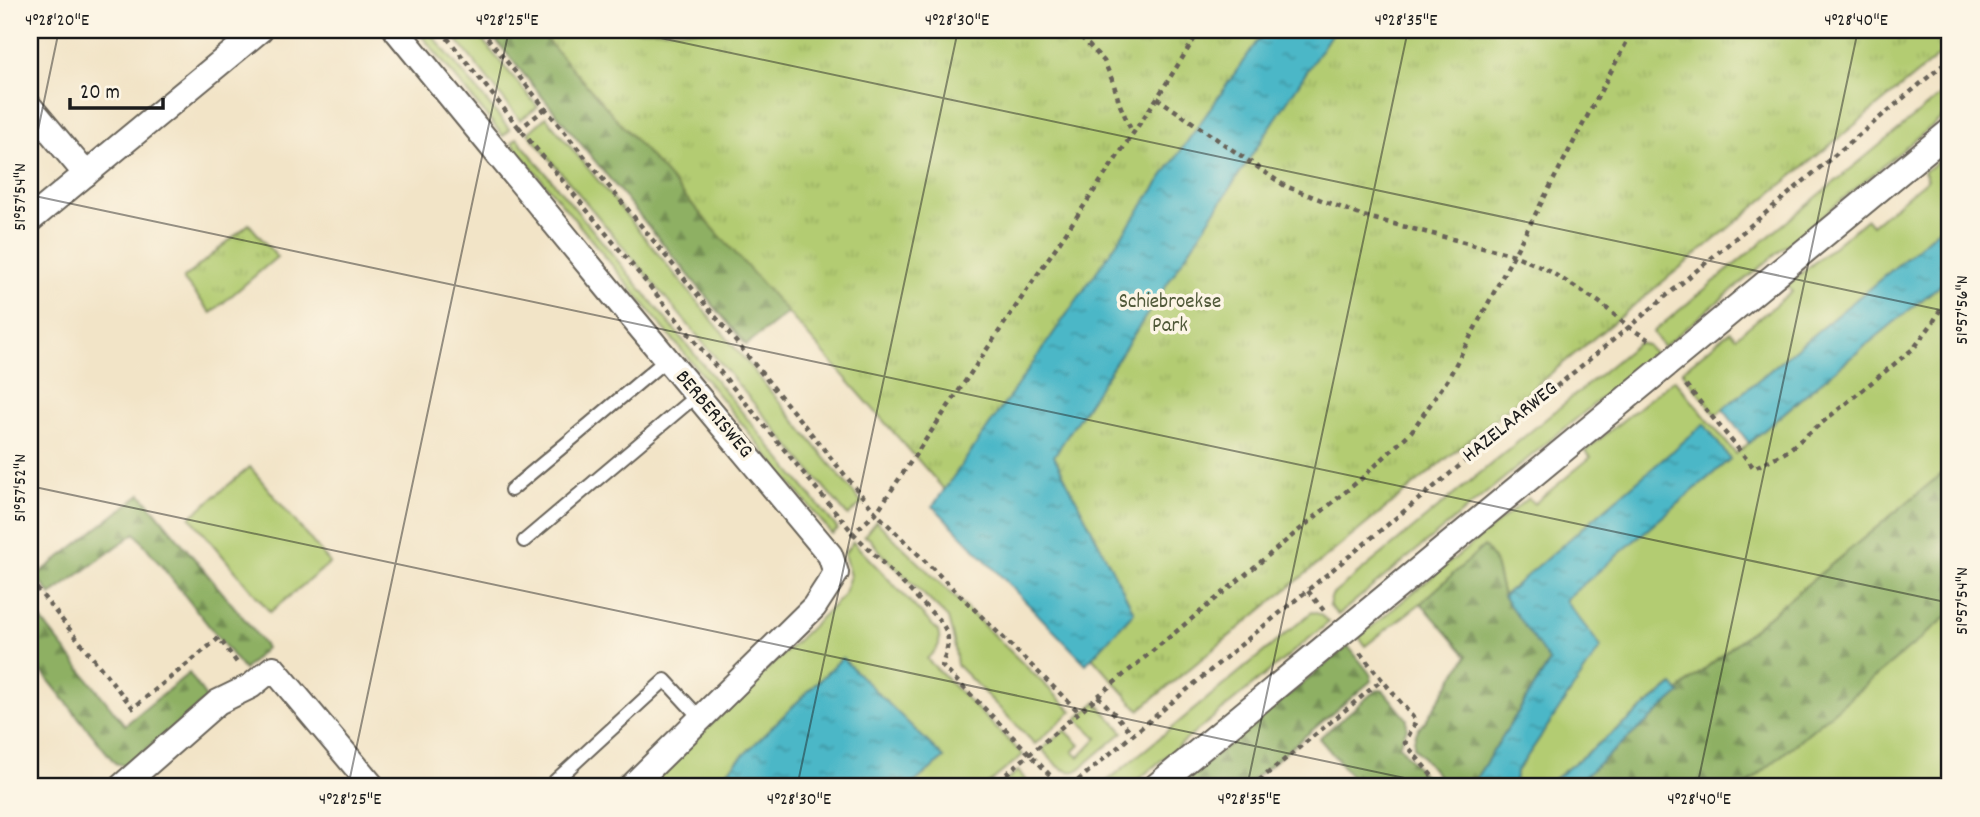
<svg xmlns="http://www.w3.org/2000/svg" width="1980" height="817" viewBox="0 0 1980 817" font-family="Dekko,sans-serif">
  <style>
    .grass { fill: #b3cc72; stroke: #687447; stroke-width: 2 }
    .forest { fill: url(#forest-firs); stroke: #556640; stroke-width: 2 }
    .park { fill: url(#park-tufts); stroke: #687447; stroke-width: 2 }
    .water { fill: url(#water-ripples); stroke: #346a72; stroke-width: 2 }
    .lines { fill: none; stroke-linecap: round; stroke-linejoin: round }
    .lane-casing { stroke: #676258; stroke-width: 16 }
    .street-casing { stroke: #676258; stroke-width: 28 }
    .path { stroke: #676258; stroke-width: 4.5; stroke-dasharray: 5 5; stroke-linecap: butt }
    .lane { stroke: #fff; stroke-width: 12 }
    .street { stroke: #fff; stroke-width: 24 }
    .ticks { fill: none; stroke: #1c1c1c; stroke-width: 2; stroke-opacity: 0.45 }
    .labels { text-anchor: middle; dominant-baseline: central; stroke-width: 7; stroke-linejoin: round; paint-order: stroke }
    .park-label { font-size: 21px; fill: #515a3a; stroke: #fcf5e5 }
    .street-label { font-size: 21px; fill: #1c1c1c; stroke: #fcf5e5 }
    .neatline { fill: none; stroke: #1c1c1c; stroke-width: 2.5 }
    .ticks-label { font-size: 18px; text-anchor: middle; fill: #1c1c1c }
  </style>
  <defs>
    <pattern id="forest-firs" width="22" height="20" patternUnits="userSpaceOnUse" patternTransform="scale(1.75)"><rect width="22" height="20" fill="#8eb064"/><path d="M5 1l3.5 6h-7zM16 11l3.5 6h-7z" fill="#738e52"/></pattern>
    <pattern id="park-tufts" width="24" height="20" patternUnits="userSpaceOnUse" patternTransform="scale(1.75)"><rect width="24" height="20" fill="#b3cc72"/><path d="M3 7l-1-3M5 7V3M7 7l1-3M15 17l-1-3M17 17v-4M19 17l1-3" fill="none" stroke="#99af62"/></pattern>
    <pattern id="water-ripples" width="26" height="14" patternUnits="userSpaceOnUse" patternTransform="scale(1.75)"><rect width="26" height="14" fill="#4bb7c7"/><path d="M2 4q2-2 4 0t4 0M15 11q2-2 4 0t4 0" fill="none" stroke="#3e94a1"/></pattern>
  </defs>
  <rect width="100%" height="100%" fill="#fcf5e5"/>
  <filter id="ink" filterUnits="userSpaceOnUse"><feTurbulence type="fractalNoise" baseFrequency=".0143" numOctaves="2"/><feDisplacementMap in="SourceGraphic" scale="14" xChannelSelector="R" yChannelSelector="G"/><feConvolveMatrix kernelMatrix="1 2 1 2 8 2 1 2 1" color-interpolation-filters="sRGB"/></filter>
  <filter id="wash" filterUnits="userSpaceOnUse"><feTurbulence type="fractalNoise" baseFrequency=".00686" numOctaves="4" result="noise"/><feDisplacementMap in="SourceGraphic" scale="28" xChannelSelector="R" yChannelSelector="G"/><feGaussianBlur stdDeviation="1.57" result="paint"/><feColorMatrix in="noise" values="0 0 0 0 0 0 0 0 0 0 0 0 0 0 0 0 0 1.4 0 .05"/><feComposite in="paint" operator="in"/></filter>
  <g filter="url(#wash)">
    <rect width="100%" height="100%" fill="#f2e4c7"/>
    <g class="grass">
      <path d="M417,30H428L510,130L503,136Z"/>
      <path d="M449,30H474L538,107L520,120Z"/>
      <path d="M1950,87V111L1663,347L1653,332Z"/>
      <path d="M546,117L862,503L848,516L528,133Z"/>
      <path d="M517,138L838,529L832,534L512,143Z"/>
      <path d="M1950,151V219L1905,259L1716,415L1682,371L1730,331L1736,337L1792,291L1787,285L1867,219L1872,225L1928,179L1924,172Z"/>
      <path d="M1950,277V467L1678,691L1672,685L1544,787H1517L1515,783L1516,773L1601,647L1564,600L1730,459L1704,425L1503,596L1494,560L1484,547L1421,603L1365,646L1359,637L1528,498L1534,504L1591,457L1585,451L1674,379L1736,454L1812,389Z"/>
      <path d="M1638,343L1647,345L1655,354L1338,615L1329,605L1332,595Z"/>
      <path d="M250,467L330,563L270,612L190,517Z"/>
      <path d="M1950,498V787H1598Z"/>
      <path d="M876,521L1072,711L1035,744L957,665L954,641L948,618L885,557L869,538L864,536Z"/>
      <path d="M853,542L938,631C942,647 937,648 927,659L1023,755L984,787H909L944,758L842,659L711,787H647L843,596L850,576L844,554Z"/>
      <path d="M1312,612L1319,614L1329,622L1129,787H1100Z"/>
      <path d="M1096,702L1123,732L1077,771C1061,774 1052,760 1042,749L1065,730L1080,745L1073,752L1079,757L1097,738L1077,719Z"/>
      <path d="M1018,771L1032,787H998Z"/>
    </g>
    <g class="forest">
      <path d="M505,30H729L871,248L746,345L494,38Z"/>
      <path d="M1950,467V614L1744,787H1572L1679,694L1678,691Z"/>
      <path d="M141,494L251,627L266,648L244,670L135,533L51,595L36,576Z"/>
      <path d="M1484,546L1494,560L1503,596L1550,661L1473,783L1476,787H1447L1414,747C1413,736 1417,730 1424,723L1467,656L1421,603Z"/>
      <path d="M30,606L125,725L189,673L207,699L126,766L115,763L30,657Z"/>
      <path d="M1348,646L1371,675V681L1244,787H1178Z"/>
      <path d="M1381,690L1384,691L1407,719V728L1399,745L1433,787H1360L1319,738L1375,691Z"/>
    </g>
    <g class="park">
      <path d="M538,30H1950V47L1139,710Z"/>
      <path d="M249,224L277,257L211,313L183,279Z"/>
    </g>
    <g class="water">
      <path d="M1265,30H1334L1054,456L1134,612L1086,664L933,506Z"/>
      <path d="M1950,219V277L1812,389L1749,443L1723,409L1905,259Z"/>
      <path d="M1704,424L1730,459L1565,600L1601,647L1516,773L1515,783L1517,787H1476L1473,783L1550,662L1503,596Z"/>
      <path d="M842,658L944,758L909,787H711Z"/>
      <path d="M1673,685L1680,693L1572,787H1544Z"/>
    </g>
  </g>
  <g filter="url(#ink)">
    <g class="lines">
      <g class="lane-casing">
        <g id="lane">
          <path d="M511,490L667,359"/>
          <path d="M524,541L697,395"/>
          <path d="M559,787L555,781L665,680L700,718"/>
        </g>
      </g>
      <g class="street-casing">
        <g id="street">
          <path d="M396,30L620,303L830,555L836,573L814,607L631,787"/>
          <path d="M30,107L86,174"/>
          <path d="M30,220L260,30"/>
          <path d="M121,787L218,702L251,686L273,668L373,787"/>
          <path d="M1155,787L1950,131"/>
        </g>
      </g>
      <g class="path">
        <path d="M441,30L520,129L853,533L941,622C953,639 947,647 942,666L1031,755L1061,787"/>
        <path d="M481,30L876,513L1079,712"/>
        <path d="M1074,30L1104,61L1113,82L1120,105L1132,132"/>
        <path d="M1157,98L1285,186L1363,216L1514,255L1546,269L1599,302L1629,327L1652,342"/>
        <path d="M518,130L545,109"/>
        <path d="M1686,385L1754,468L1786,452L1914,348L1932,324L1950,293"/>
        <path d="M851,535L876,513L1157,98L1200,30"/>
        <path d="M30,580L133,708L219,638L238,664"/>
        <path d="M1308,591L1325,612"/>
        <path d="M1360,653L1416,721L1405,743L1441,787"/>
        <path d="M1098,696L1133,734"/>
        <path d="M991,787L1098,696L1361,479L1411,432L1448,379L1633,30"/>
        <path d="M1070,787L1248,639L1629,327L1950,59"/>
        <path d="M1251,787L1382,680"/>
      </g>
      <use href="#lane" class="lane"/>
      <use href="#street" class="street"/>
    </g>
  </g>
  <path class="ticks" d="M623,30L1950,312M30,168L59,30M30,195L1950,603M30,486L1447,787M30,777L78,787M348,787L509,30M797,787L958,30M1247,787L1408,30M1697,787L1858,30"/>
  <g class="labels">
    <g class="park-label">
      <text x="1170" y="303">Schiebroekse<tspan x="1170" dy="24">Park</tspan></text>
    </g>
    <g class="street-label">
      <text transform="translate(713 415) rotate(50)">BERBERISWEG</text>
      <text transform="translate(1511 423) rotate(-39)">HAZELAARWEG</text>
    </g>
  </g>
  <rect width="1980" height="817" fill="none" stroke="#fcf5e5" stroke-width="77"/>
  <path d="M70 98v10h93v-10" fill="none" stroke="#1c1c1c" stroke-width="3.5"/>
  <text x="80" y="98" font-size="21" fill="#1c1c1c" stroke="#fcf5e5" stroke-width="5" paint-order="stroke">20 m</text>
  <rect x="38" y="38" width="1903" height="740" class="neatline"/>
  <g class="ticks-label">
    <text x="57" y="25">4°28'20"E</text>
    <text x="507" y="25">4°28'25"E</text>
    <text x="957" y="25">4°28'30"E</text>
    <text x="1406" y="25">4°28'35"E</text>
    <text x="1856" y="25">4°28'40"E</text>
    <text transform="translate(19 197) rotate(-90)" y="6">51°57'54"N</text>
    <text transform="translate(1961 310) rotate(-90)" y="6">51°57'56"N</text>
    <text transform="translate(19 488) rotate(-90)" y="6">51°57'52"N</text>
    <text transform="translate(1961 601) rotate(-90)" y="6">51°57'54"N</text>
    <text x="350" y="804">4°28'25"E</text>
    <text x="799" y="804">4°28'30"E</text>
    <text x="1249" y="804">4°28'35"E</text>
    <text x="1699" y="804">4°28'40"E</text>
  </g>
</svg>
